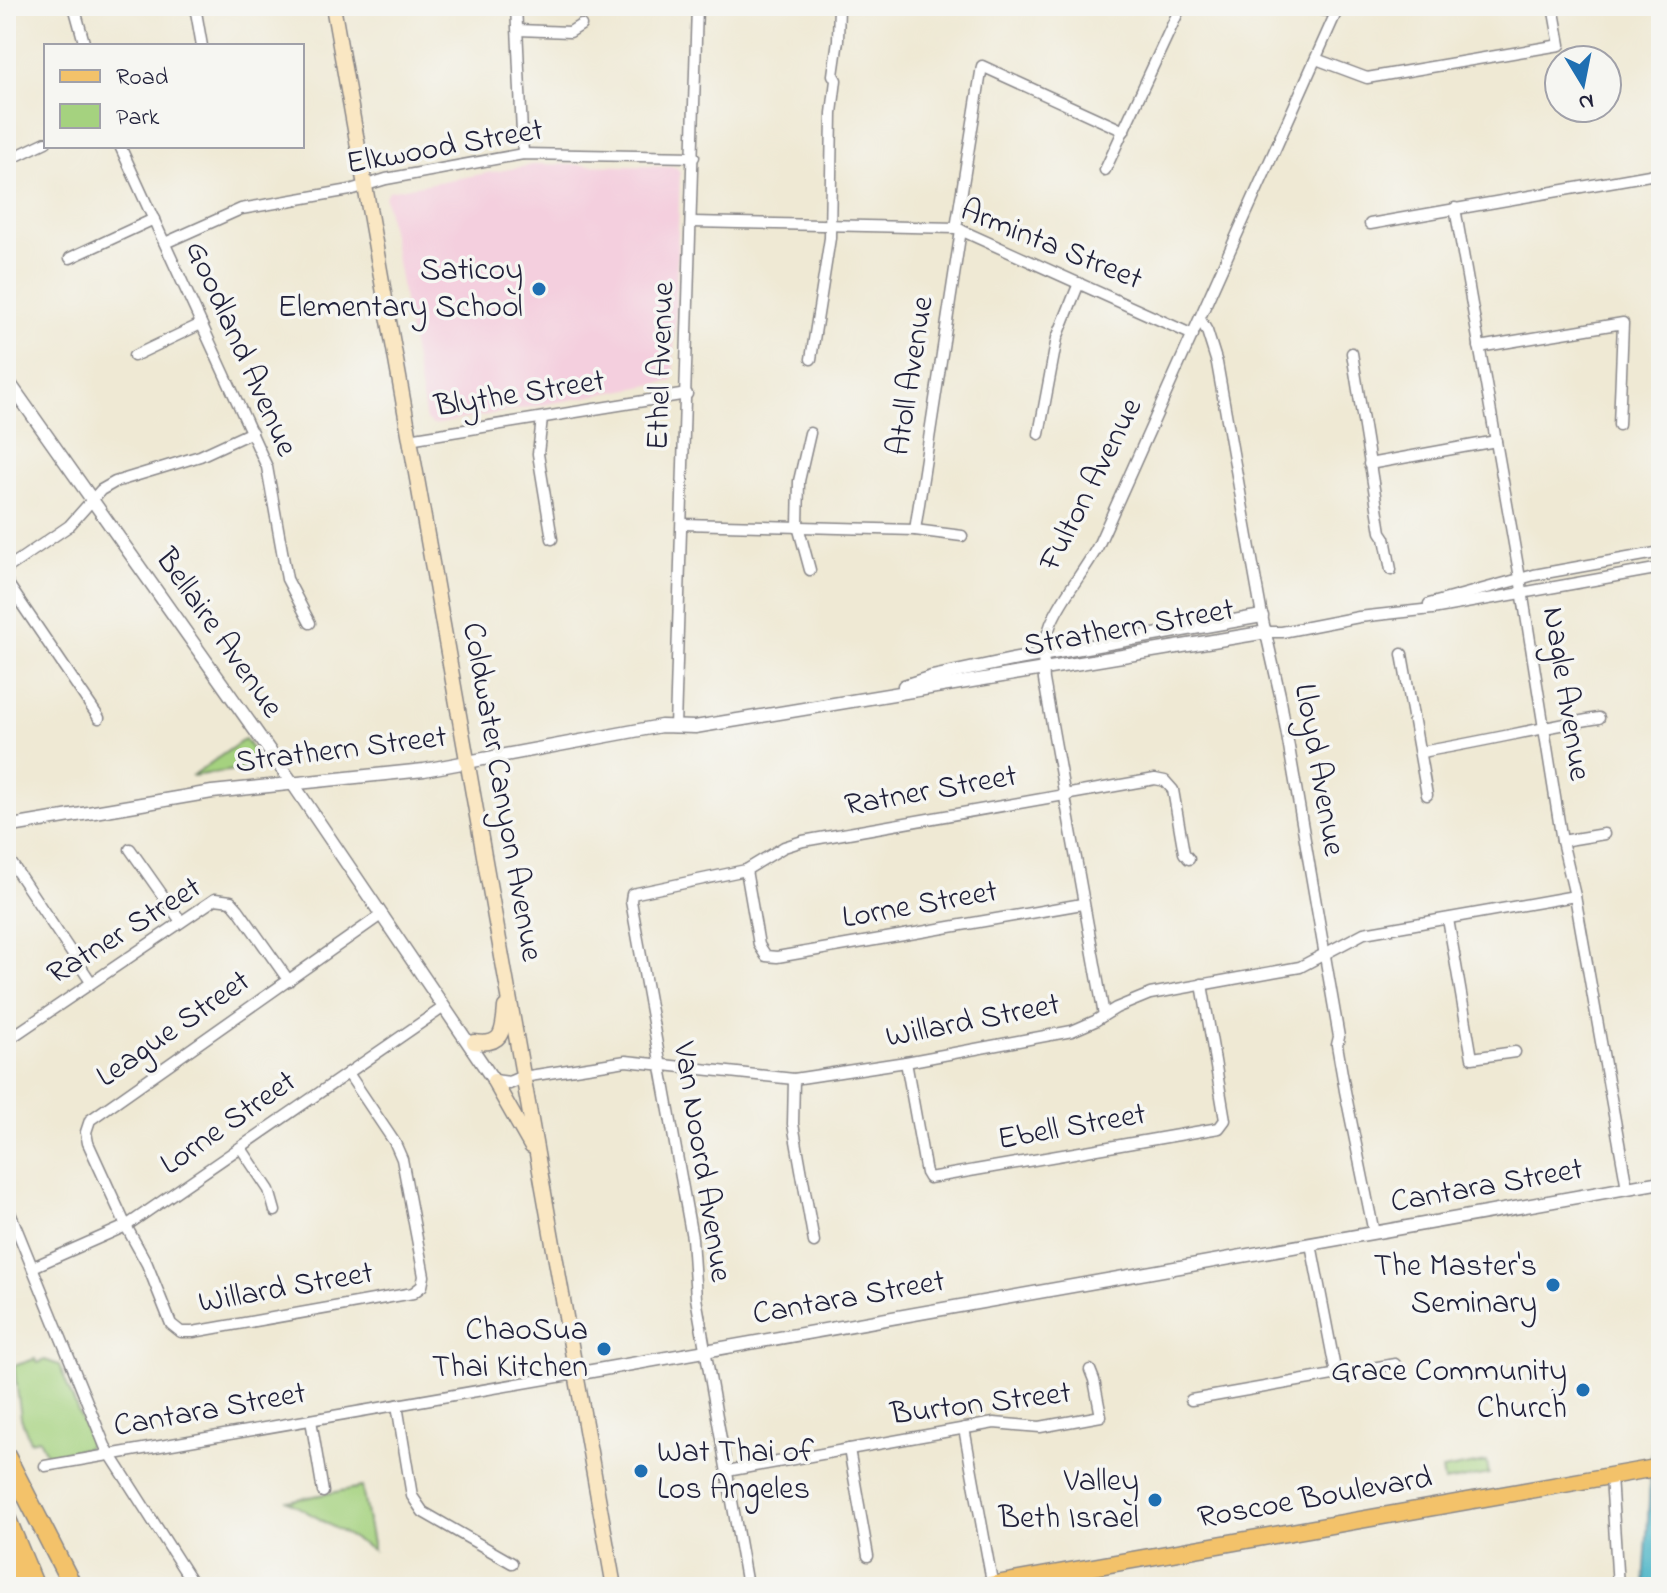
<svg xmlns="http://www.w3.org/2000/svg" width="1667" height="1593" viewBox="0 0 1667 1593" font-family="'Indie Flower',sans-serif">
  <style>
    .built { fill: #f4cfde }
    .green { fill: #a5d27f; stroke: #647a5d; stroke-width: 2 }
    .water { fill: #49b4c6; stroke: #366b80; stroke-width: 2 }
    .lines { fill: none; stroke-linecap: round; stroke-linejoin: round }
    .minor-casing { stroke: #888688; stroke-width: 13 }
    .tertiary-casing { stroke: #888688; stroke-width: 15 }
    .secondary-casing { stroke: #888688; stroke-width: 17 }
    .primary-casing { stroke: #888688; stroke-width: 19 }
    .motorway-casing { stroke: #888688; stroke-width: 21 }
    .minor { stroke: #fff; stroke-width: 10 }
    .tertiary { stroke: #fff; stroke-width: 12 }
    .secondary { stroke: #fae7c3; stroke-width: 14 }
    .primary { stroke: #f3c26a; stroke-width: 16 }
    .motorway { stroke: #f3c26a; stroke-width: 18 }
    .poi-dot { fill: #1f6fb2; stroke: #f6f6f2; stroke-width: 3 }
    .labels { text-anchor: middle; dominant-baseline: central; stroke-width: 7; stroke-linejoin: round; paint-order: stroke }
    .street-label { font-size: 32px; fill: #22223b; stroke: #f6f6f2 }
    .poi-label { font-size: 32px; fill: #22223b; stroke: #f6f6f2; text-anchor: end }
  </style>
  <rect width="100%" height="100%" fill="#f6f6f2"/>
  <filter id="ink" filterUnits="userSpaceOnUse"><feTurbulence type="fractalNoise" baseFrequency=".0125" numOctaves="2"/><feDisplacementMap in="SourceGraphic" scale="16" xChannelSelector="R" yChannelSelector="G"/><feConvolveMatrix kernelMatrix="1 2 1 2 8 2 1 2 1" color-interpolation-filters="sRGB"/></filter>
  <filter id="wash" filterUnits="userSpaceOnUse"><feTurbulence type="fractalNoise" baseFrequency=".006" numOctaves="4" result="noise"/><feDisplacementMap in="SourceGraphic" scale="32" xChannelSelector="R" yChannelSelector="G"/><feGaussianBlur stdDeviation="1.8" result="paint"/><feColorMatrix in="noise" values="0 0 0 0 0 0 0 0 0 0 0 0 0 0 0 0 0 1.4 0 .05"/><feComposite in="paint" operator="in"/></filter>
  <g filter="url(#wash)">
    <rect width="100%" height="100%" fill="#efe9d4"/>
    <path class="built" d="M538,164L676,167L680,172L673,381L433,425L426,420L385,197L388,191Z"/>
    <g class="green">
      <path d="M245,739L258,758L257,767L192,776Z"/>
      <path d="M35,1359L38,1363L45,1360L59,1365L90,1442L87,1448L47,1455L39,1439L30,1441L21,1418L14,1366Z"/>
      <path d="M1487,1462L1489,1474L1444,1482L1442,1470Z"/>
      <path d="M362,1487L373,1550L288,1501Z"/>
    </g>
    <path class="water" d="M1661,1293V1587H1644Z"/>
  </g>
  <g filter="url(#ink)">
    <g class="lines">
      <g class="minor-casing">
        <g id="minor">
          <path d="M74,6L85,46"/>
          <path d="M195,6L202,46"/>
          <path d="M516,6L523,154"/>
          <path d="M1296,6L1337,12"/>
          <path d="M518,30L570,32L581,25"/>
          <path d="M1316,59L1367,78L1560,45L1553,6"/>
          <path d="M120,146L267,467L287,579L310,623"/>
          <path d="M6,161L46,142"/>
          <path d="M1105,170L1181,6"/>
          <path d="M1455,208L1520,578L1562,841L1575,896L1627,1188"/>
          <path d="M692,222L956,228L1193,335"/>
          <path d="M1370,224L1661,173"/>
          <path d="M956,228L982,66L1124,131"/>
          <path d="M165,243L241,209L350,190L386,179L523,154L694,157"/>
          <path d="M70,258L154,219"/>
          <path d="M1200,319L1207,331L1217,363L1262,616L1280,695L1339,1037L1337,1045L1345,1091L1374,1233"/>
          <path d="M1479,347L1623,323L1619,425"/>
          <path d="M1352,353L1381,532L1385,538L1391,570"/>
          <path d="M134,356L201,324"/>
          <path d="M811,359L830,238L832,113L836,80L833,75L838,40L839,6"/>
          <path d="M542,418L538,454L552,539"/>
          <path d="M1039,434L1057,338L1079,283"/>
          <path d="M409,439L687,394"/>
          <path d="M1369,464L1496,441"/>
          <path d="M682,524L915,530L962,536"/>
          <path d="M915,530L961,230"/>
          <path d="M6,569L69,526L101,490L115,482L200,456L252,432"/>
          <path d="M810,570L798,526L799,481L810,433"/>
          <path d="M6,581L99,718"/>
          <path d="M1429,604L1534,575L1661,552"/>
          <path d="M1267,632H1282L1359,617L1432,609L1661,568"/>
          <path d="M1402,654L1427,795"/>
          <path d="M675,727L697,6"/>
          <path d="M1421,752C1481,742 1539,728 1599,718"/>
          <path d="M1562,841L1604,834"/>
          <path d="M130,849L180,920"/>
          <path d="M6,855L91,982"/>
          <path d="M746,870L759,945L766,956L777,957L1082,904"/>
          <path d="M1448,919L1472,1058L1515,1052"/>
          <path d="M1104,1015L1044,680C1038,617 1071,595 1098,546L1339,6"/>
          <path d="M6,1041L215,899L231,901L238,909L289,981"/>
          <path d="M906,1062L926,1173L929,1178L1219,1128L1225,1120L1202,984"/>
          <path d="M348,1073L395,1143L402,1159L424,1276L422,1286L413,1293L193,1332H181L171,1324L147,1264L126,1226L88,1143L86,1132L90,1120L381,915"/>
          <path d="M523,1077L626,1061L794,1079L906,1062L1072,1031L1095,1021L1116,1008L1150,994L1300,967L1364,933L1575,896"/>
          <path d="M794,1079L793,1124L814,1242"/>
          <path d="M241,1148L269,1190L275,1211"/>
          <path d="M6,1203L105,1446L195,1587"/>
          <path d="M1311,1244L1336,1374"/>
          <path d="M33,1267L126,1226L444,1007"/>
          <path d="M1191,1400L1395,1364"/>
          <path d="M397,1405L412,1496L423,1512L512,1563"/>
          <path d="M311,1420L323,1492"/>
          <path d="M964,1428L993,1587"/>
          <path d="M849,1449L868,1556"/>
          <path d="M45,1466L575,1374"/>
          <path d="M727,1471L994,1423L1040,1427L1101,1416L1094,1380L1090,1370"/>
          <path d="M1611,1476L1618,1587"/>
          <path d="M746,1580L696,1298L692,1238L631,901L632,894L746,870L784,847L803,841L1155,779L1165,781L1173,790L1184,853L1189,859"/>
        </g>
      </g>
      <g class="tertiary-casing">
        <g id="tertiary">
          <path d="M6,378L293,784L494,1081L509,1083L523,1077"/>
          <path d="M904,686L932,677L1012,660L1262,616"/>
          <path d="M6,827L212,792L424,770L661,726L695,727L1267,632"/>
          <path d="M575,1374L1661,1182"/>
        </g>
      </g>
      <g class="secondary-casing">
        <g id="secondary">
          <path d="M333,6L614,1587"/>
          <path d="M474,1042C503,1046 503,1032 505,1007"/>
          <path d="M494,1081L531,1146"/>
        </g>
      </g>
      <g class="primary-casing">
        <path id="primary" d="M979,1587L1661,1467"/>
      </g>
      <g class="motorway-casing">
        <g id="motorway">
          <path d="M6,1456L73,1587"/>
          <path d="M6,1517L35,1587"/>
          <path d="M6,1554L20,1587"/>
        </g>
      </g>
      <use href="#minor" class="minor"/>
      <use href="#tertiary" class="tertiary"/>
      <use href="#secondary" class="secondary"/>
      <use href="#primary" class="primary"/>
      <use href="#motorway" class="motorway"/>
    </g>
  </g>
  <g class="poi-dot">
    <circle cx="539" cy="289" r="8"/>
    <circle cx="1553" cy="1285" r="8"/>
    <circle cx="604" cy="1349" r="8"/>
    <circle cx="1583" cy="1390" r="8"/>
    <circle cx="641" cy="1471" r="8"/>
    <circle cx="1155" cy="1500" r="8"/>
  </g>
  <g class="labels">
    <g class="street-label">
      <text transform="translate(445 148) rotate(-10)">Elkwood Street</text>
      <text transform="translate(1051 246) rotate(22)">Arminta Street</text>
      <text transform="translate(240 349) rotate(66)">Goodland Avenue</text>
      <text transform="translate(662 366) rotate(-88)">Ethel Avenue</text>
      <text transform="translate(912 376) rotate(-81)">Atoll Avenue</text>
      <text transform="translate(520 395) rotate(-9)">Blythe Street</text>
      <text transform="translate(1092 485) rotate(-63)">Fulton Avenue</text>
      <text transform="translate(1129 629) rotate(-10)">Strathern Street</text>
      <text transform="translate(218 634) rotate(55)">Bellaire Avenue</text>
      <text transform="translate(1565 694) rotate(81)">Nagle Avenue</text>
      <text transform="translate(341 751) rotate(-7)">Strathern Street</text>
      <text transform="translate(1318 770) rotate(80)">Lloyd Avenue</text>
      <text transform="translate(501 792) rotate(80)">Coldwater Canyon Avenue</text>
      <text transform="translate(931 792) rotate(-10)">Ratner Street</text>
      <text transform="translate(920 906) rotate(-10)">Lorne Street</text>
      <text transform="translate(125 932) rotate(-32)">Ratner Street</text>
      <text transform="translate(973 1022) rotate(-11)">Willard Street</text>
      <text transform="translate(174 1030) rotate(-35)">League Street</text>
      <text transform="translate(229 1124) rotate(-35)">Lorne Street</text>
      <text transform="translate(1072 1128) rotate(-10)">Ebell Street</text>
      <text transform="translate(701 1162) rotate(81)">Van Noord Avenue</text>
      <text transform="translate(1487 1187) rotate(-10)">Cantara Street</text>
      <text transform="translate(286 1289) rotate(-10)">Willard Street</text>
      <text transform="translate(849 1299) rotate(-10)">Cantara Street</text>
      <text transform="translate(981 1405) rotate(-7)">Burton Street</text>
      <text transform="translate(210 1411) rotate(-10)">Cantara Street</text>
      <text transform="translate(1315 1499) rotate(-10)">Roscoe Boulevard</text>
    </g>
    <g class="poi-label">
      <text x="523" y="271">Saticoy<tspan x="523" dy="37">Elementary School</tspan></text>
      <text x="1537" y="1267">The Master's<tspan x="1537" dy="37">Seminary</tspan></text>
      <text x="588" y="1331">ChaoSua<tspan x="588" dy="37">Thai Kitchen</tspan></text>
      <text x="1567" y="1372">Grace Community<tspan x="1567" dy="37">Church</tspan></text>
      <text x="657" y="1453" text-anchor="start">Wat Thai of<tspan x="657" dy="37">Los Angeles</tspan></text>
      <text x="1139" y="1482">Valley<tspan x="1139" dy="37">Beth Israel</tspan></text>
    </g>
  </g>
  <rect width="1667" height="1593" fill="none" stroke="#f6f6f2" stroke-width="32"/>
  <rect x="44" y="44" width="260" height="104" fill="#f6f6f2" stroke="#a1a1a9" stroke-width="2"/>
  <rect x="60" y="70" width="40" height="12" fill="#f3c26a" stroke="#a1a1a9" stroke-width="2"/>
  <text x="116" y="84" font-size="24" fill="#22223b">Road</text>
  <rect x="60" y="104" width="40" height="24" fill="#a5d27f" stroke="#a1a1a9" stroke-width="2"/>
  <text x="116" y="124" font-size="24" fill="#22223b">Park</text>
  <g transform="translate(1583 84) rotate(170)"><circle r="38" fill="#f6f6f2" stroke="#a1a1a9" stroke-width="2"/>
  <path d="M0-6L14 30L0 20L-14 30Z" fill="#1f6fb2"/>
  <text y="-12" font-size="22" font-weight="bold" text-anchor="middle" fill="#22223b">N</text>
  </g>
</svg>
